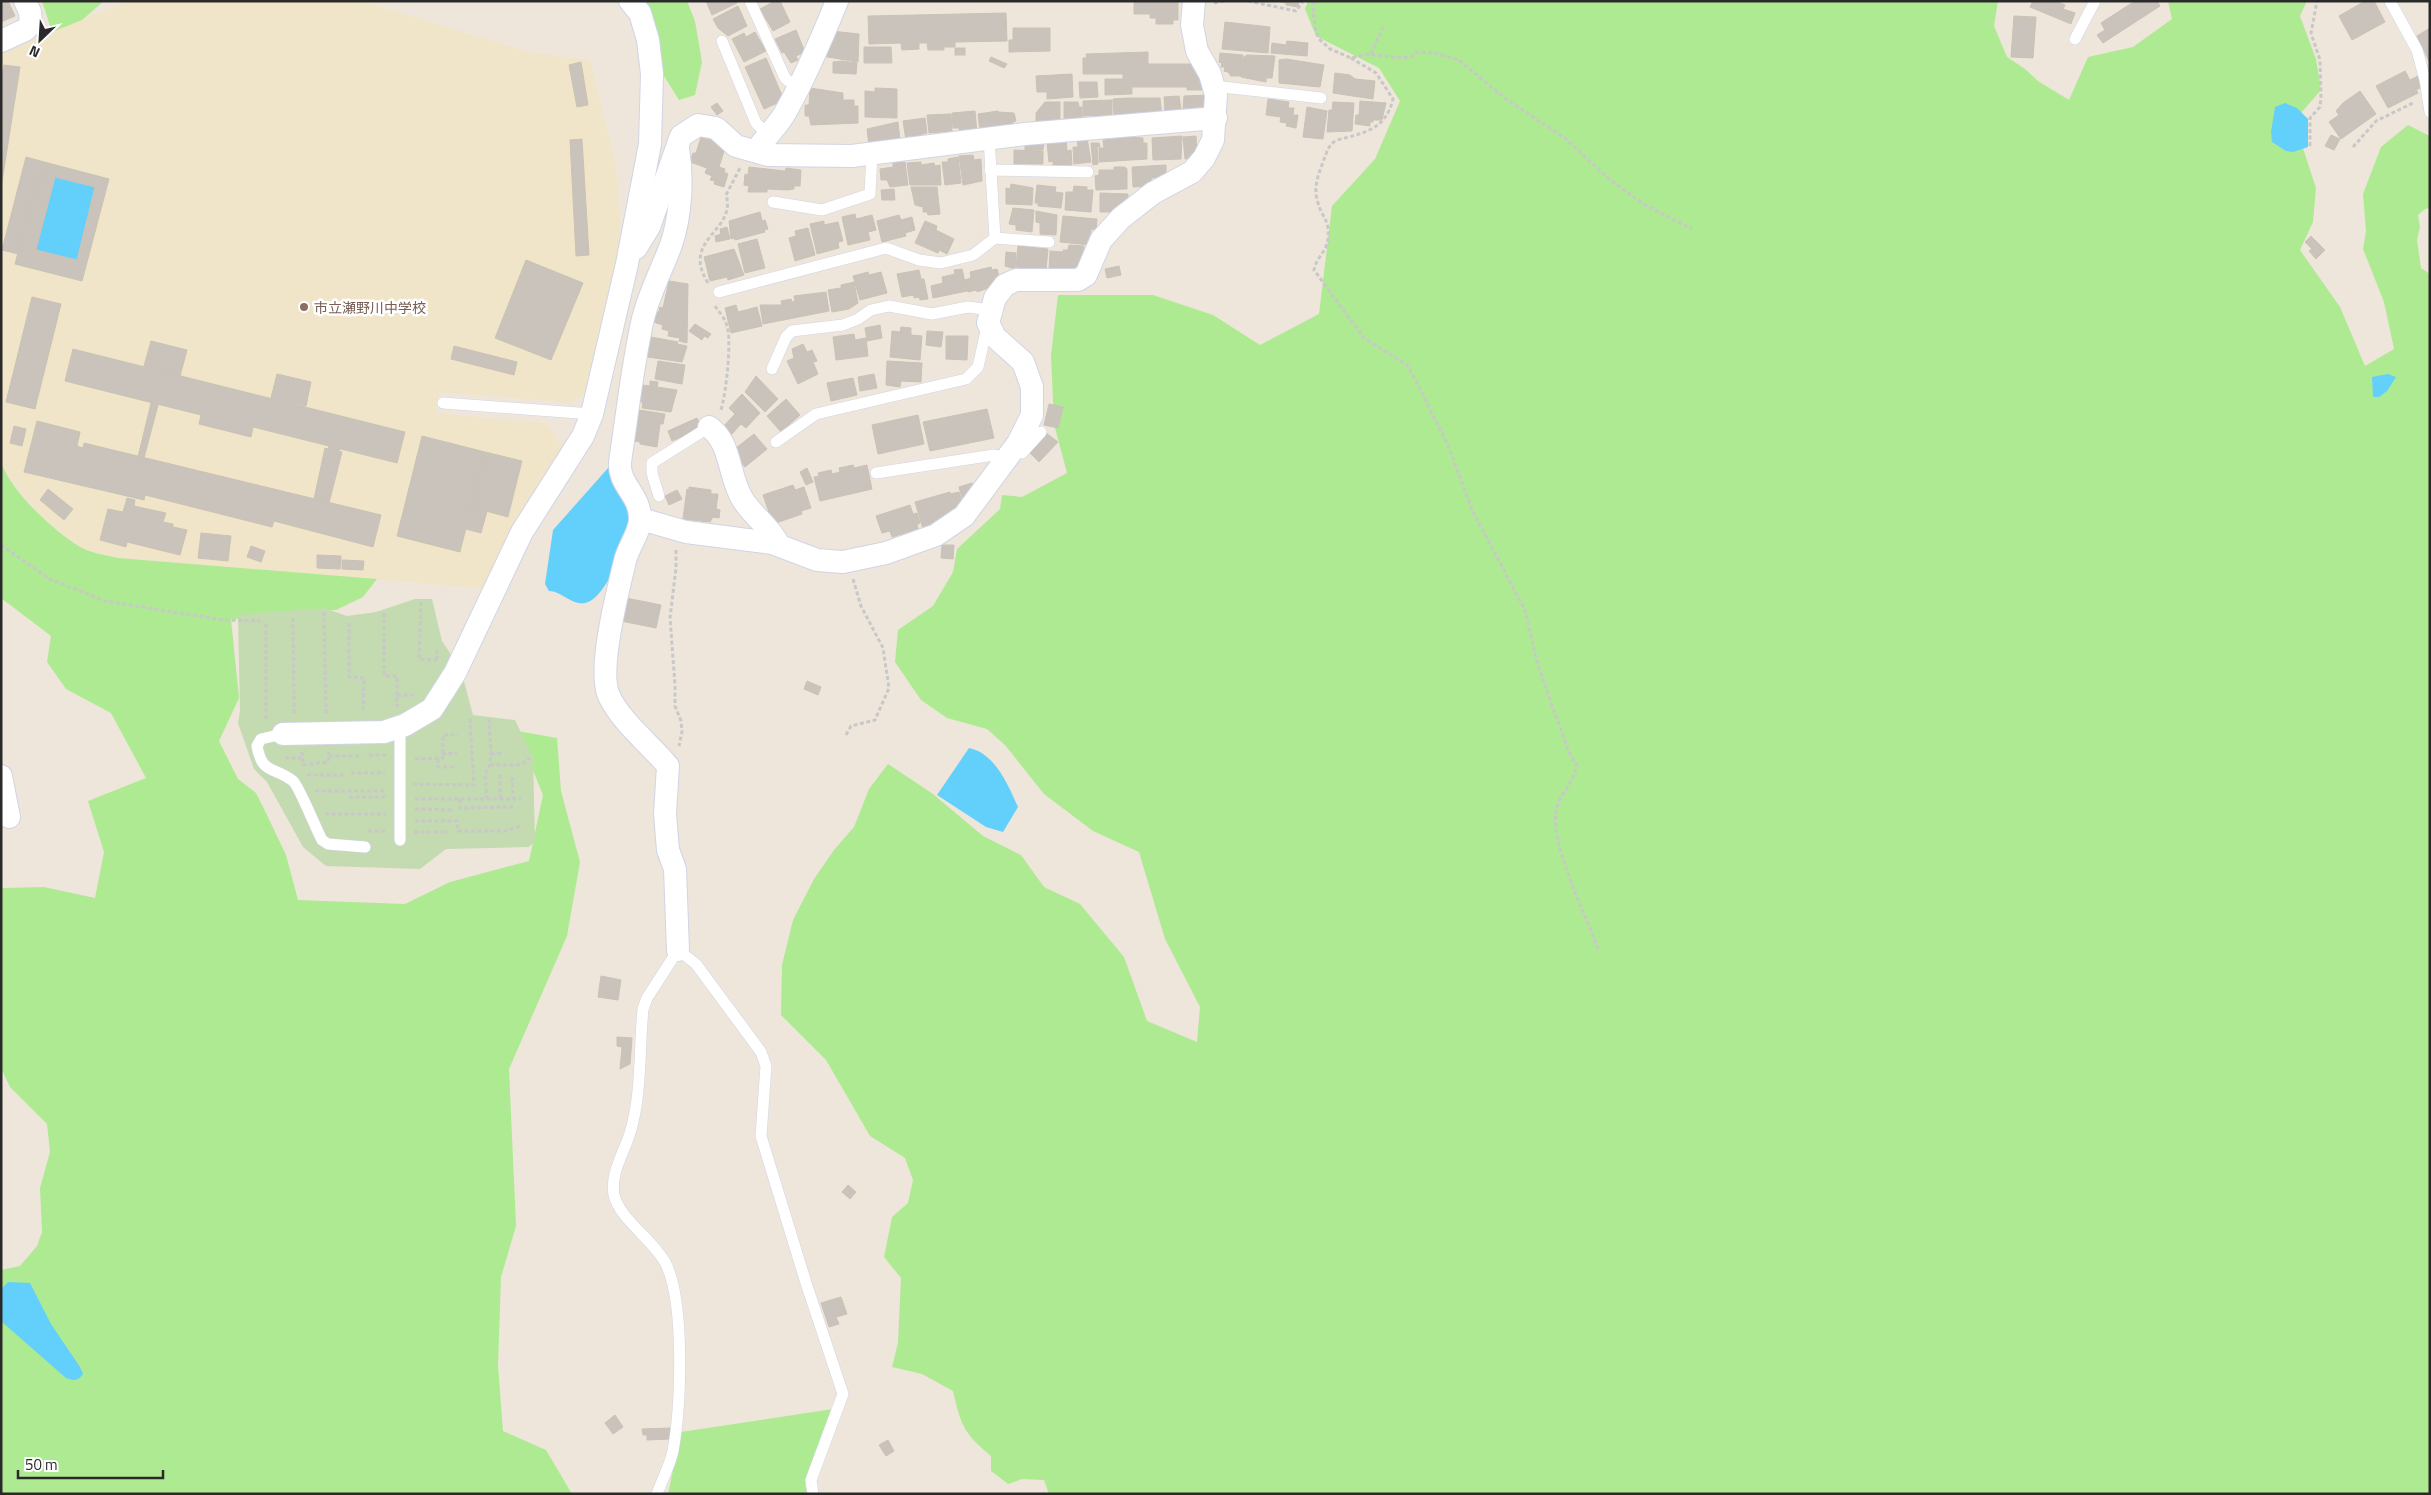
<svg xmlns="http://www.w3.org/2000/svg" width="2431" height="1495" viewBox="0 0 2431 1495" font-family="'Titillium Web','Noto Sans JP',sans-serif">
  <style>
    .education { fill: #f1e5c9 }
    .green { fill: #aeea92 }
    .cemetery { fill: #c4dab0 }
    .water { fill: #63d0fb }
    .building { fill: #c9c3bb; stroke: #cac2b4; fill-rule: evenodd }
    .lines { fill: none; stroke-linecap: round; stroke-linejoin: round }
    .service-casing { stroke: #d0d4e5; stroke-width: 12 }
    .minor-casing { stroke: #d0d4e5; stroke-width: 24 }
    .path { stroke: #c8c8c8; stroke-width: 3; stroke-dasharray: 4 2.5; stroke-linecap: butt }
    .service { stroke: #fff; stroke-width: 11 }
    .minor { stroke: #fff; stroke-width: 22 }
    .education-dot { fill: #8d6e63; stroke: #fff; stroke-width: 2 }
    .labels { text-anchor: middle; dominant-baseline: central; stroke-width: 5; stroke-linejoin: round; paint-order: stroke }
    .education-label { font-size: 14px; fill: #785e54; stroke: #fff; text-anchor: start }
  </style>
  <rect width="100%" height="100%" fill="#eee6db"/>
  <path class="education" d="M128,1H362L529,52L590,60L616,167L622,247L586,391L582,396L569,403L439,392L436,413L547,423L567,454L489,589L118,558L81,548L42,517L5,474L1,462V52Z"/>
  <g class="green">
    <path d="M42,1H104L82,20L52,32Z"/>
    <path d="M641,1H687L695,21L702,62L695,95L679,100L664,76L657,35Z"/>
    <path d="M1308,1H1998L1994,26L2007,57L2025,69L2038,81L2069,100L2088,57L2133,47L2172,19L2168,1H2307L2300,16L2316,59L2321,90L2294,121L2316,188L2313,222L2300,250L2340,307L2365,366L2394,349L2384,302L2363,249L2366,231L2363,194L2381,147L2408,125L2430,136V208L2425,209L2418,215L2420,227L2417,240L2421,268L2430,274V1494H1049L1044,1480L1022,1479L1008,1484L991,1471V1456C963,1433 961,1425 953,1391L922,1374L892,1367L898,1343L901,1278L884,1257L892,1217L908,1203L913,1180L905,1158L870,1136L826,1060L781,1015L782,965L793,920L814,879L834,850L854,827L869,789L888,764L933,794L983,836L1021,855L1044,887L1080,904L1124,957L1147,1021L1197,1042L1200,1007L1165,939L1139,852L1093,831L1044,794L1005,745L987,729L947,718L921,700L895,662L898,630L933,606L953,572L957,549L1000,509L1002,495L1022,497L1067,473L1054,424L1051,355L1058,295H1153L1213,315L1260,345L1319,314L1332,206L1375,159L1400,101L1379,68L1316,36L1305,9Z"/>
    <path d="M1,462C11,492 53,530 80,547C90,553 106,555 118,558L377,579L363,597L336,610L297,612L271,618L231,619L239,698L219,741L238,779L256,793L266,813L286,855L298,900L405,904L450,882L529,861L543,795L517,731L557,738L561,791L580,862L567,936L509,1069L516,1226L501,1277L498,1365L503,1431L546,1450L572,1494H1V1270L20,1266L37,1246L42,1232L40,1188L50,1152L47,1124L10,1087L1,1068V888L44,887L95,898L104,852L88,801L146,778L111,713L66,689L47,662L51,636L1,598Z"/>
    <path d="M833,1409L826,1442L805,1486L809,1494H668L681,1432Z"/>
  </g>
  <path class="cemetery" d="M415,599H432L442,641L461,670L473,715L515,720L533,757L535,841L529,847L446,849L420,869L326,866L303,847L267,782L254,769L238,723L240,711L238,614L324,608L347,616L376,612Z"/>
  <g class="water">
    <path d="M2285,103L2297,108L2308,119V147L2293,152L2286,151L2272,142L2271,132L2275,107Z"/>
    <path d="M55,177L95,187L77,260L36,250Z"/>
    <path d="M2388,374L2396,377L2387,391L2379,397H2373L2372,377Z"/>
    <path d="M609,467L635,517C627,537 608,599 585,603C572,606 562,591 549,591L545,584L553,530Z"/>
    <path d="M969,748C995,753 1008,785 1018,807L1003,832L986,827L937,795Z"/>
    <path d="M8,1282L30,1283L51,1324L80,1367L83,1374C78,1381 74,1381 66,1378L2,1322L1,1289Z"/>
  </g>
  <g class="building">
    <path d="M8,1L15,16L1,22V2Z"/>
    <path d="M706,1H736L737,3L712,15Z"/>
    <path d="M775,1H780L790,22L773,31L760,9Z"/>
    <path d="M1134,1H1178V20H1173V24H1156V18H1150V14H1134Z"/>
    <path d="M1277,1H1299L1298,7L1286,5V3Z"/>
    <path d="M2033,1H2055L2065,5L2063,9L2075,13L2071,24L2030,7Z"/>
    <path d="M2135,1H2157L2160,6L2103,43L2097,35L2105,30L2101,23Z"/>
    <path d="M2365,1H2374L2385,22L2352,40L2339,16Z"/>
    <path d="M738,6L747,26L728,36L718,28L713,19Z"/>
    <path d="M1006,13L1007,41L955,42V47H944V50H928L927,43H919V49L902,50L901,43L869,44L868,16Z"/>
    <path d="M2014,16L2036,17L2033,58L2011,57Z"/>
    <path d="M1225,22L1270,27L1268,53L1222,49Z"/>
    <path d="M1013,28H1050V51L1009,52V40H1013Z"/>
    <path d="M2430,28V63L2417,36Z"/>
    <path d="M796,30L805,52L796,56L798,60L791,63L784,52L782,53L775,39Z"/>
    <path d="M831,31L859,34L858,62L822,56L823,49L829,50Z"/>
    <path d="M755,32L766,51L744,62L732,39L744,33L746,37Z"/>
    <path d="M1287,41L1308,43L1307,56L1271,53L1272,43L1286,45Z"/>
    <path d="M864,47H891L892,63H864Z"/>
    <rect x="955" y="48" width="10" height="7"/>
    <path d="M1148,52V64H1191L1192,67H1203V90H1187V87H1132V94L1105,95V79H1123V74H1083V58H1087L1086,54Z"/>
    <path d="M1220,53L1243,55L1241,76H1231L1228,72L1224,71L1225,67H1221L1222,63L1219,62Z"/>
    <path d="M1247,55L1275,56L1272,78H1266V82L1241,77L1244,57Z"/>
    <path d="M991,57L1007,64L1004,68L989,61Z"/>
    <path d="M766,58L784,100L764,109L745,67Z"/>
    <path d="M1286,59L1324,65L1320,87L1279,83V60Z"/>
    <path d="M842,61L857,63L856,74L833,73V62Z"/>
    <path d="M581,62L588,105L577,107L569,65Z"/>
    <path d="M4,65L20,67L1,188V80Z"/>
    <path d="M2405,71L2410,80L2418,76L2422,87L2416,90L2418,93L2388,108L2376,86Z"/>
    <path d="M1335,73L1350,75L1355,79L1375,81L1373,99L1333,93Z"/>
    <path d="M1072,74L1073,97L1047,99V92H1037L1036,76Z"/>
    <path d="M1079,82H1097L1098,97L1080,98Z"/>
    <path d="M810,88L843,93V100H854V106H858V123L811,125L809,116H805V105H809Z"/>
    <path d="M875,88L897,89V118L865,117V91L875,92Z"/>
    <path d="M2360,91L2376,114L2341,139L2329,122L2339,115L2336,111L2343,103Z"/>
    <path d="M1209,95L1207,111H1185L1183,109L1184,96Z"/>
    <path d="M1179,96L1182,116L1165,115L1164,97Z"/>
    <path d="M1127,98H1160L1162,117L1114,116L1113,99Z"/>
    <path d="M1268,99L1289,102L1288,108H1294L1293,115H1298L1296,128L1286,126L1287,123L1280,122L1281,117L1266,115Z"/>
    <path d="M1112,100V115L1083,116V101Z"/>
    <path d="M1360,101L1386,103L1382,120H1373V122H1370V126L1355,124L1356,115H1359Z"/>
    <path d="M1045,102H1060V124L1036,125V113Z"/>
    <path d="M1064,102H1078L1079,107H1082V122H1064Z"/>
    <path d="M1333,102L1354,103L1352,131L1327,132L1329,110H1332Z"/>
    <path d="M717,103L723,111L717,115L711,107Z"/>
    <path d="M1307,107L1327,111L1323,139L1303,137Z"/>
    <path d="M975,111L977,133L960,135L959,128H953L952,113Z"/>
    <path d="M998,111V112L1014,113L1016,121L1013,122V126L980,131L978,114Z"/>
    <path d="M951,114L952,131L929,133L927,115Z"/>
    <path d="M925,118L927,133L922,134V137L906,140L903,121Z"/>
    <path d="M898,122L900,141L869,146L867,129Z"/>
    <path d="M2331,135L2340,139L2334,150L2325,146Z"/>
    <path d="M1114,136L1143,138V143H1147V159L1099,162V148H1104L1103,140L1114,139Z"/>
    <path d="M1182,136L1181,159L1153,160L1152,138Z"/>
    <path d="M1196,136L1197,154L1195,158L1185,159L1183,137Z"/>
    <path d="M701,137L726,145L719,167L725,169L724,172L728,174L724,187L714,184L715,181L710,180L712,176L705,173L707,168L690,162L693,153H696Z"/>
    <path d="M1087,138L1091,162L1074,164L1073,147H1078L1077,139Z"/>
    <path d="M582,139L589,255L576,256L570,140Z"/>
    <path d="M1066,139L1067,151L1071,150L1072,165H1053V161L1049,162L1047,143Z"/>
    <path d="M1044,142L1043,150H1025V144Z"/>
    <path d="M1091,143H1099L1100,147H1097L1098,164L1093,165Z"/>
    <path d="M1014,150L1043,151V164H1014Z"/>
    <path d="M973,155L974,160L981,159L982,181L963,185L959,156Z"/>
    <path d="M26,157L48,163L43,179L38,177L18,254L2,250Z"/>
    <path d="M958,157L961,183L945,185L942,162H948V159Z"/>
    <path d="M905,162L908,185L890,187L887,180H881L880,169L893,167V163Z"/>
    <path d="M921,162V165L934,163L935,166L940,165L941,185H910L907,163Z"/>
    <path d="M48,163L109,179L82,281L15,264L38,177L43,179ZM55,177L95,187L77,260L36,250Z"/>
    <path d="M1166,165V177L1151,178L1152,186L1133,187L1132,167Z"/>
    <path d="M749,167L785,171L786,168L801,170L800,186H794V189L788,190L767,189V192H748L749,186L744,185L745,174L748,175Z"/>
    <path d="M1114,167H1125L1127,169V189L1096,190L1095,176L1099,175V170H1114Z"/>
    <path d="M1011,184L1033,188L1032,205L1006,204V188L1010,189Z"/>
    <path d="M1037,185L1056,187L1055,192L1063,193L1061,208L1038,206V203H1035Z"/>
    <path d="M1074,186L1087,187V190H1093L1091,212L1065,210L1066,192H1073Z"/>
    <path d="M911,187H937L940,214L928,215L927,212H923V207L915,205Z"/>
    <path d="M894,189L895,200H882L881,190Z"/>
    <path d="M1100,193L1128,194V204L1121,212H1100Z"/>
    <path d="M1013,208L1034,210L1032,232L1016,230V225L1009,224Z"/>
    <path d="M1036,211L1057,215L1056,235L1040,234V223L1036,222Z"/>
    <path d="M760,212L762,221L765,220L768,229L764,230L765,232L735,240L734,238L731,239L729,221Z"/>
    <path d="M855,214L856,219L872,215L876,230L868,232L870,240L848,245L842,217Z"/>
    <path d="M899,215L901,220L912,217L915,230L905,233L906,236L882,242L877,221Z"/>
    <path d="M1063,216L1097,219L1096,230L1091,229L1090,245L1060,242Z"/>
    <path d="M824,221V225L838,222L843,241L838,242L839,248L817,254L810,224Z"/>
    <path d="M925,221L937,226L936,230L954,239L947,254L939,250L938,253L915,243Z"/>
    <path d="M727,227L730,239L716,242L715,236L721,234L720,229Z"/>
    <path d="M808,228L815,255L795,261L789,238L796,236L795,231Z"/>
    <path d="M2311,236L2325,250L2316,259L2309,251L2312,249L2305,242Z"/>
    <path d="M757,239L765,268L745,273L738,244Z"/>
    <path d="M1069,245L1084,246L1082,268L1073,267V272L1049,270L1050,251L1063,252V250H1068Z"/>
    <path d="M1018,246L1048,249L1046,270L1016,267Z"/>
    <path d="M734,249L744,275L728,280L727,277L710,281L704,257Z"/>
    <path d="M1006,252L1016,253L1015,269L1005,266Z"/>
    <path d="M526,260L583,283L551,360L495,338Z"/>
    <path d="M1119,266L1121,275L1107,278L1105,269Z"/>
    <path d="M991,267L992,270L997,269L1000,280L993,281L994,286L977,292V290L968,292L965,280L971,278L970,272Z"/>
    <path d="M962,269L967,291L933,298L931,286L943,283L942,277L955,274L954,270Z"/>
    <path d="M919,270L921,279H924L928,299L920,300L919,297L914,298V295L902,297L897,274Z"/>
    <path d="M868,272L869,275L881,272L887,293L860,300L853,276Z"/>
    <path d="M669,281L688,284L687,343L679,341L680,338L668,336L669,331L662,329L663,325L653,322L656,312H659L660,307L663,308Z"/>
    <path d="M854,282L858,303L849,309L832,312L828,290L841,288V285Z"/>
    <path d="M826,292L829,311L763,324L760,305H782L781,301L791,299L792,302L795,301L794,296Z"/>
    <path d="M32,297L61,304L35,409L6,402Z"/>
    <path d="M736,305L738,312L757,307L762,326L731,333L725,308Z"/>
    <path d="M695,324L711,334L708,338L704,336L702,340L689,331Z"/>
    <path d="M880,325L882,338L867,341L865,328Z"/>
    <path d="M901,327L911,328V335L922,336L920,360L890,357L892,331L900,332Z"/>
    <path d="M927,331L943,332L941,347L926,345Z"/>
    <path d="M854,334L855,340L866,338L868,356L836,360L833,337Z"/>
    <path d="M946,336H968L967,360L946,359Z"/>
    <path d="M651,337L678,342L677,344L687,346L682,362L648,357Z"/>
    <path d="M151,341L187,350L180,376L144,366Z"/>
    <path d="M803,344L807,352L812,350L817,361L813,362L818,374L798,384L787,361L794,358L792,349Z"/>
    <path d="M454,346L517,362L514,375L451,359Z"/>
    <path d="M73,349L405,432L397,463L253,427L251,437L199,424L201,415L65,381Z"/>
    <path d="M658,361L685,365L682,384L655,379Z"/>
    <path d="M887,361L922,363L921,382L901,381L900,387L886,385Z"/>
    <path d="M277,374L311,382L306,406L271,398Z"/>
    <path d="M874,374L877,388L860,391L858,377Z"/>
    <path d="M756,376L778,399L765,412L745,392Z"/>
    <path d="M853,378L857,395L831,401L827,383Z"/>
    <path d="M650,381L658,382L657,387L677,390L671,412L642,408L643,402H640L642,385L650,386Z"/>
    <path d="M742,394L760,413L746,428L741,424L730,436L722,428L735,414L729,408Z"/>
    <path d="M786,399L800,415L781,432L767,416Z"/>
    <path d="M151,403L158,405L144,458L138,457Z"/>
    <path d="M1049,404L1063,407L1058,428L1044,425Z"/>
    <path d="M987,409L994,438L930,451L923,422Z"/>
    <path d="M639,410L665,414L663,424H660L657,447L640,444V442L634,441Z"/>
    <path d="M918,415L924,444L878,454L872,425Z"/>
    <path d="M697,418L702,428L672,441L668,431Z"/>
    <path d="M37,421L80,432L77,446L83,448L84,443L381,515L373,547L274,521L272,527L145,495L144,500L24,472Z"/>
    <path d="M14,426L26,429L22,446L10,443Z"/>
    <path d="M1046,433L1058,442L1039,462L1028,451Z"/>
    <path d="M754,434L767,449L745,467L732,451Z"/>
    <path d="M422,436L485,452L460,552L397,536Z"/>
    <path d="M329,446L340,449L339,451L342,452L329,503L314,499L325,448L328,449Z"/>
    <path d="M485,452L522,461L508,517L471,507Z"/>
    <path d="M853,465L854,468L867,465L872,489L820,501L814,477L819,476L818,473L831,470L832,474L840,472L839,468Z"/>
    <path d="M807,468L813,482L806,485L800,472Z"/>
    <path d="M972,483L974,492L963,501L959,487Z"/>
    <path d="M793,485L795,490L804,487L811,508L801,511L802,514L773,524L763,495Z"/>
    <path d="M689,487L711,490V494H718L716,509L720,510L719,518L713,517L710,522L683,519L687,489L689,490Z"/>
    <path d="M48,489L73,509L64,520L40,500Z"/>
    <path d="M677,490L682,499L669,505L665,496Z"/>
    <path d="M950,492V494L959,492L964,507L949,521L923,529L915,502Z"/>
    <path d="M127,498L135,500L134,506L166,513L163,522L173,524V527L187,530L180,555L127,542L126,547L100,540L108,509L123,512Z"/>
    <path d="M910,505L913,514L917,513L920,523L917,525L918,529L892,537L890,531L882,533L876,516Z"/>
    <path d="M471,507L487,511L481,533L466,529Z"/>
    <path d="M201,533L231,536L228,561L198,558Z"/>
    <path d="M942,545H954L953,559L941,558Z"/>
    <path d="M251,546L265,551L261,562L247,557Z"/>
    <path d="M317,555L341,556L340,569L317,568Z"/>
    <path d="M342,560L364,561L363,570L342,569Z"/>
    <path d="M626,598L661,605L656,628L621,621Z"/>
    <path d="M807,681L821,687L818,695L804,689Z"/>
    <path d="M601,976L621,980L618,1000L598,997Z"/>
    <path d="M617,1037L632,1038L630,1064L620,1069L622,1047L617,1046Z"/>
    <path d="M848,1185L856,1192L850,1199L842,1192Z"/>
    <path d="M841,1297L847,1314L836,1317L839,1324L829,1327L821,1303Z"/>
    <path d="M615,1415L623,1427L613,1434L605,1423Z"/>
    <path d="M670,1428L671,1439L647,1440V1435H643L642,1429Z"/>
    <path d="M888,1440L894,1451L886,1456L879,1445Z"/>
  </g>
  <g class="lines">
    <g class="service-casing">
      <g id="service">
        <path d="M750,1L785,78L797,88"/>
        <path d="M2390,1L2417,50L2425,80L2430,112"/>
        <path d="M2075,39L2095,1"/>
        <path d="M722,41L756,123L767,134"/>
        <path d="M1213,86L1321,98"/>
        <path d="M989,138L995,238L1049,242"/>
        <path d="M990,170L1088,172"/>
        <path d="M773,202L822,210L870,194L872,154"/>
        <path d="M719,292L886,248L919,260L941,263L973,255L995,238"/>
        <path d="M772,369L786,337L792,331L843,325L858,319L871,310L889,306L932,314L968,307L990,310"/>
        <path d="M443,403L592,414"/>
        <path d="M776,442L816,414L966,379L978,367L987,327"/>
        <path d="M1022,453L1041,432"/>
        <path d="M876,473L994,455L1006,458"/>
        <path d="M659,496L652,473V463L709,427"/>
        <path d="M400,727V840"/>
        <path d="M283,734L261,739L257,746C262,775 274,766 293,781C299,786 316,829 322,840L328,844L365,847"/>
        <path d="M657,1494C662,1480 670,1465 673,1451C681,1407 685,1303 666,1264C654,1240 620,1220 614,1195C610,1173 624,1153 630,1133C642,1094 639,1050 643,1009L647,998L678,950L696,964L761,1052L766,1066L761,1136L806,1283L843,1394L811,1480L813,1494"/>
      </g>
    </g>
    <g class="minor-casing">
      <g id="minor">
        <path d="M1,41L25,30L31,24L30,12L25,1"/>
        <path d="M678,148C683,178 681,216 671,245C661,272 648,295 642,323C632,369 627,416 620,462C618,485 640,494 640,518C641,531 628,547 625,561C618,590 597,670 609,696C622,723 649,743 668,766L665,814L668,850L675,869L678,950"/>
        <path d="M756,151C765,137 779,125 786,111C806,76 822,38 837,1"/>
        <path d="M636,248L649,227L681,136L698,125L716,128L736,146L768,155L852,156L1025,134L1216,118"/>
        <path d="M709,427C732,443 728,477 743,500C753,516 770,527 779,545"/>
        <path d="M641,519L686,532L772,543L817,560L843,562L886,553L936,535L964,516L1018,443L1032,415V387L1023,362L995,337L988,323L995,298L1005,285L1016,280H1078L1086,275L1101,240L1121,218L1153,193L1192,172L1204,158L1213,140L1216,95L1210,74L1197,51L1192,25L1194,1"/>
        <path d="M283,734L384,732L405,725L432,709L455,673L522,532L583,436L592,414L627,264L650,144L652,74L648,40L640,13L630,1"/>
        <path d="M1,776L9,817"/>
      </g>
    </g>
    <g class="path">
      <path d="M1248,1L1296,11L1303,1"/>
      <path d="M1314,1L1313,12L1316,31L1319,39L1330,49L1351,58L1367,54L1401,58L1411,57L1418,52L1435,53L1459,60L1507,100L1565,138L1610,180L1642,203L1692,229"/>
      <path d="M1214,3L1224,1"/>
      <path d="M1371,54L1383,27"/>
      <path d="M1351,58L1376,73L1393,99C1386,129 1365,133 1337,140C1328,145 1327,152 1323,162C1318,176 1313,187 1318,203C1322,218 1330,219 1328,239C1327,251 1316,258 1314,270L1364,338L1407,365L1416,381L1448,445L1473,512L1525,610L1537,662L1550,700L1570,754L1577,766C1574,783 1559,794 1556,811C1550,845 1587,917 1599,951"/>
      <path d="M2310,146V118L2320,107L2321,97L2320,60L2311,33L2317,1"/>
      <path d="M2353,147L2376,121L2413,103"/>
      <path d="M708,283C680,238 737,232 726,195L740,168"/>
      <path d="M715,306C719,312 725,318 727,326C732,340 726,394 721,410"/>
      <path d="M1,545L50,579L105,601L223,620L260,621"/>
      <path d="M676,550V568L670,618L675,685V706L681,721L682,732L679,746"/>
      <path d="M421,602L419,659L437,660"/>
      <path d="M324,612L326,713"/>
      <path d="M384,613V676H397V707"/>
      <path d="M293,618L294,715"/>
      <path d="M349,623V677L364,678L363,713"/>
      <path d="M266,624V722"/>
      <path d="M437,660V647"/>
      <path d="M397,695H413"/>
      <path d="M846,735L851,726L875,720L889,688L883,648L861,606L853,579"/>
      <path d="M302,752L303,765L328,762L329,752"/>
      <path d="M442,754L457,753"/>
      <path d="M491,754L504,753"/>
      <path d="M369,755H386"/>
      <path d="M329,756H360"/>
      <path d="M285,758H302"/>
      <path d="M415,759L443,758V735L458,734"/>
      <path d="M438,759V767H454"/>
      <path d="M490,765H520L530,758"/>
      <path d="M351,773H385"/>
      <path d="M307,775H345"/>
      <path d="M500,775V799"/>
      <path d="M512,777L513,799"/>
      <path d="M413,784L474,785L470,719"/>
      <path d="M315,791H386"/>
      <path d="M349,797H386"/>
      <path d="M415,799H521"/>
      <path d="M460,799V808L513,807"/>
      <path d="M487,799L485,774L490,765L491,754L489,719"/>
      <path d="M415,809L454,810"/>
      <path d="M325,814H386"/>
      <path d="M415,821H457L458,831H506L521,826"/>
      <path d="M368,831H387"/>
      <path d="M414,832H448"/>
    </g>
    <use href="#service" class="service"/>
    <use href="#minor" class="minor"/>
  </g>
  <circle class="education-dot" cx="304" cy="307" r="5"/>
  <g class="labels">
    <g class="education-label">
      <text x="314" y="307">市立瀬野川中学校</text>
    </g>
  </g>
  <rect width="2431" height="1495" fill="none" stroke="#2a2a2a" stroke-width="5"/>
  <g transform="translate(40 40) rotate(205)" stroke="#ffffff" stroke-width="4" paint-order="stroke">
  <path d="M0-4L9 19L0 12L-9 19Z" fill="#2a2a2a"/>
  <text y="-8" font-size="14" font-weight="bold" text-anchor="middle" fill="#2a2a2a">N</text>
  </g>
  <path d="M18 1470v8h145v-8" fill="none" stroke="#2a2a2a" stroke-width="2.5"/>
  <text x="25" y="1470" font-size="15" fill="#2a2a2a" stroke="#ffffff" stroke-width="4" paint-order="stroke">50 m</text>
</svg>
